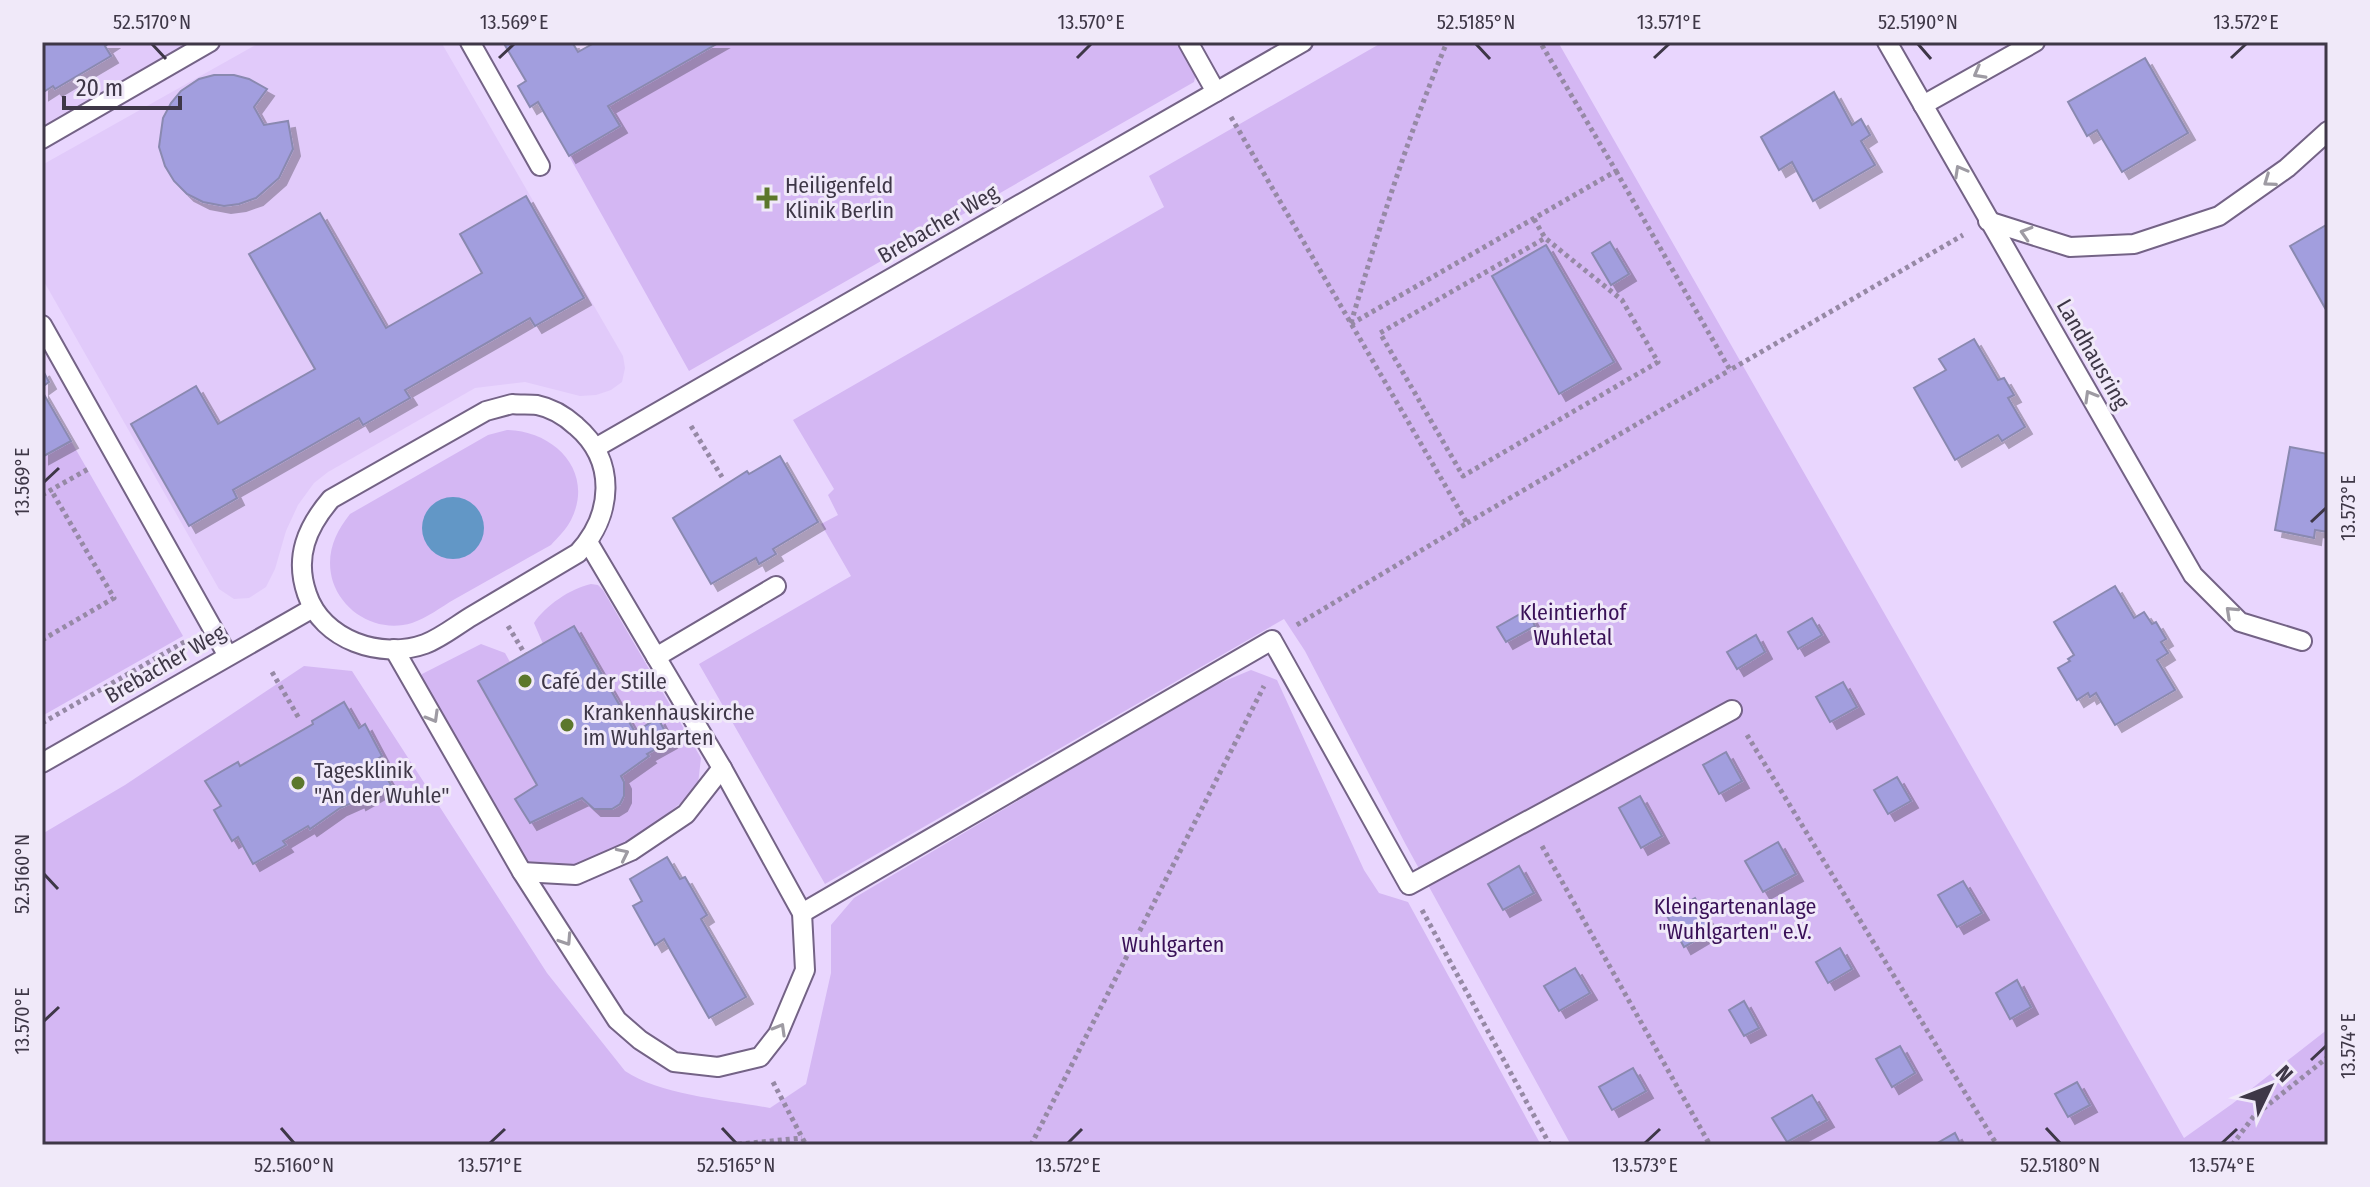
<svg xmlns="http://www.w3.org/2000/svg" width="2370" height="1187" viewBox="0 0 2370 1187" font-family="'Fira Sans Condensed',sans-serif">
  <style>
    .built { fill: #e1cafa }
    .green { fill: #d4b7f3 }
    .water { fill: #6297c6 }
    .building { fill: #a29ede; stroke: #8a89b0; stroke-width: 2; filter: url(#shadow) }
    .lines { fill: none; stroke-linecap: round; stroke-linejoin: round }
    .service-casing { stroke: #746386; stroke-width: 22 }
    .path { stroke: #9689a5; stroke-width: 5; stroke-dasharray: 4 4; stroke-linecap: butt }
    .service { stroke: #fff; stroke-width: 18 }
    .oneway { stroke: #9e9ba3 }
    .ticks { fill: none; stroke: #3e3747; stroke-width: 3 }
    .poi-dot { fill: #5c772c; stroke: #f0e9f9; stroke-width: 3 }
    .labels { text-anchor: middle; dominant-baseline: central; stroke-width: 6; stroke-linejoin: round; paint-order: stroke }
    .poi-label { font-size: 22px; fill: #3e3747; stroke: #f0e9f9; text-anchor: start }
    .street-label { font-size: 22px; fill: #3e3747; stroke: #f0e9f9 }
    .park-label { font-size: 22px; fill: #3a1158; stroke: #f0e9f9 }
    .neatline { fill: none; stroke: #3e3747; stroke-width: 3 }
    .ticks-label { font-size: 20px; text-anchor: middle; fill: #3e3747 }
  </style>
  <defs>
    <filter id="shadow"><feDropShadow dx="7" dy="7" stdDeviation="0" flood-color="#0004"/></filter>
  </defs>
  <rect width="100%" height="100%" fill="#e9d6fe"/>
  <g class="built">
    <path d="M42,42H189L42,126Z"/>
    <path d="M261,42H441L623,356L625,368L622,382L611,390L596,395L580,396L525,382L475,388L328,472L314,483L298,505L286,531L275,569L266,587L249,598L234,599L219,589L42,278V165Z"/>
  </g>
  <g class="green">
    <path d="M720,42H1178L1196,73L1194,82L689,371L569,156L619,126L608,106Z"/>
    <path d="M1383,42H1558L2184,1138L2232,1104L2328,1029V1145H1571L1406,845L1305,651L1284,619L825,884L699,664L851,576L821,524L838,515L828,495L834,489L793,420L1164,207L1149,176Z"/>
    <path d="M507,430C555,431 595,472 571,520C566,530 558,537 551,545C519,563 487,581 455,599C441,607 427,618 412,623C379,633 344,614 333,582C325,556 334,534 350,514L488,435Z"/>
    <path d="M71,441L183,636L42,716V457Z"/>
    <path d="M591,584L598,585L603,590L701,758L698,784L692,794L632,842L565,871L528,866L422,682V674L481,644L505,653L510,662L478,681L537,785L515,799L529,823L582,798L594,809C616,814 632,796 621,776L648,757L647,754L670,741L658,719L635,732L574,627L543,644L534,623C545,606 571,588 591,584Z"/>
    <path d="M304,666L352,671L547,973L625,1071C660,1095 727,1100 770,1108L806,1084L831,973V925L854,898L1208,688L1251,670L1277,680L1364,870L1379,893L1408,902L1541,1145H42V834L125,785Z"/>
  </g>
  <circle class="water" cx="453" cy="528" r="31"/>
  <g class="building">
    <path d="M42,42H111L105,46L111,56L55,89L53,86L42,93Z"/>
    <path d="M503,42H572L578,52L596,42H720L608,106L620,126L569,156L538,102L530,107L518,86L526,81Z"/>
    <path d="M2145,58L2188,133L2122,172L2097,130L2087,136L2068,102Z"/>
    <path d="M214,75H234L249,79L267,89L254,107L264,125L288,121L293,149L279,178L256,198L239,204L224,206L203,202L187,194L174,181L165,166L159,147L163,118L171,103L181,91L199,79Z"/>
    <path d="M1834,92L1852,125L1861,119L1870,135L1861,141L1875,165L1813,201L1792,162L1779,170L1761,137Z"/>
    <path d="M526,196L584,298L535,326L530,318L405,390L410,398L363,425L359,418L233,490L237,498L189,526L131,424L196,386L218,424L315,369L249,254L320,213L386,328L482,273L460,234Z"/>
    <path d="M2328,224V306L2325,308L2290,246Z"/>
    <path d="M1610,242L1629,274L1611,285L1592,253Z"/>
    <path d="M1546,245L1614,362L1559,394L1492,276Z"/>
    <path d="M1974,339L1998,380L2004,378L2014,395L2008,398L2025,427L2002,441L1998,435L1955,460L1914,388L1946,370L1939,359Z"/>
    <path d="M42,369L49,382L42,387Z"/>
    <path d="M42,391L71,441L42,457Z"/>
    <path d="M2290,447L2328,454V532L2315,530L2314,538L2275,530Z"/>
    <path d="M780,456L818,522L773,549L776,554L759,564L756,558L711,584L673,518L747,471L749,474Z"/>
    <path d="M2115,586L2134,618L2144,612L2152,624L2156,622L2166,639L2161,642L2168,653L2157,660L2175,690L2115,725L2096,693L2090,697L2088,693L2077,700L2058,668L2070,661L2068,659L2074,655L2054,622Z"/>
    <path d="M1527,610L1535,626L1506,642L1497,627Z"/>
    <path d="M1812,618L1822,635L1798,649L1788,632Z"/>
    <path d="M574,626L635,732L658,718L670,741L647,754L649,756L621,776L624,782V796L620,804L612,809H594L582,798L530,823L515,799L537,785L478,681Z"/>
    <path d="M1756,635L1765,652L1737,669L1727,652Z"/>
    <path d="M1843,682L1857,707L1830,722L1816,697Z"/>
    <path d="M344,702L359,728L365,724L382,756L376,760L391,785L359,803L358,800L340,808L310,829L308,826L283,841L286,845L253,864L238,837L232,841L214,810L221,806L205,781L238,762L240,766L313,724L312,721Z"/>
    <path d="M1726,752L1742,781L1719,794L1703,765Z"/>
    <path d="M1897,777L1911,801L1888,814L1874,790Z"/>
    <path d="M1640,796L1662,836L1641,848L1619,808Z"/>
    <path d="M1778,842L1796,874L1763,892L1745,861Z"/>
    <path d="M667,857L680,879L685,877L707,915L701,919L746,997L709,1018L664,939L655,945L633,906L642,901L630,879Z"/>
    <path d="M1519,866L1534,893L1503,910L1488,884Z"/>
    <path d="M1963,881L1982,913L1957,927L1938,895Z"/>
    <path d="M1695,898L1713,930L1684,947L1666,914Z"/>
    <path d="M1840,948L1852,969L1828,983L1816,962Z"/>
    <path d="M1575,968L1590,993L1559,1011L1544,986Z"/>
    <path d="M2017,980L2031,1007L2010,1019L1996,993Z"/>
    <path d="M1744,1001L1759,1028L1744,1036L1729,1010Z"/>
    <path d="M1900,1046L1915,1073L1892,1087L1876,1059Z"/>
    <path d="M1633,1068L1646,1091L1612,1110L1599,1087Z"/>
    <path d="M2077,1082L2090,1105L2068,1117L2055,1094Z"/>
    <path d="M1812,1095L1827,1120L1787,1142L1772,1118Z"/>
    <path d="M1955,1133L1961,1145H1934Z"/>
  </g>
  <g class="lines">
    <g class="service-casing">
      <g id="service">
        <path d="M470,42L540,166"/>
        <path d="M1188,42L1216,92"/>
        <path d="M1887,42L2193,575L2240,622L2302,641"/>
        <path d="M1923,105L2035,42"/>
        <path d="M42,139L210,42"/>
        <path d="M1988,221L2070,247L2134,244L2219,216L2287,168L2328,131"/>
        <path d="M42,325L228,656"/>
        <path d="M512,404C520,405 529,404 537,405C552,408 565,416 576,426C617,461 613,515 578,553C543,574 507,595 472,616C457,625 441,638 425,644C381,660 322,640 307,594C294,557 307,527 331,499L486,411Z"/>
        <path d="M597,447L1303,42"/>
        <path d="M394,649L522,872L617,1020L640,1040L674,1062L718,1067L760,1057L778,1034L805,970L802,913L722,768L588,542"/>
        <path d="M656,657L776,586"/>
        <path d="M42,763L313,608"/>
        <path d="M522,872L576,875L631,851L686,814L722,768"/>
        <path d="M802,913L1272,640L1409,885L1732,710"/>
      </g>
    </g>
    <g class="path">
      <path d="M1231,117L1467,523L1295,626"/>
      <path d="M1616,171L1730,370L1963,235"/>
      <path d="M1534,219L1545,238L1622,300L1658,362L1463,476L1380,333L1545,238"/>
      <path d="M1351,323C1379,228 1409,133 1447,42"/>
      <path d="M1351,324L1616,171L1540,42"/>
      <path d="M691,426L722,477"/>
      <path d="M42,495L90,468"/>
      <path d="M1467,523L1730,370"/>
      <path d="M508,626L525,654"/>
      <path d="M42,640L114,598L51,490"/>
      <path d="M272,672L300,720"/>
      <path d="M42,723L186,641"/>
      <path d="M1747,735L1997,1145"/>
      <path d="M1542,846L1710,1145"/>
      <path d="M1422,910L1550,1145"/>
      <path d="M773,1082L806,1145"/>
      <path d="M730,1145L802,1138"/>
      <path d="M1031,1145L1264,686"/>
      <path d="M2232,1145L2254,1116L2328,1057"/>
    </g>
    <use href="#service" class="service"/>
  </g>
  <defs><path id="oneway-chevron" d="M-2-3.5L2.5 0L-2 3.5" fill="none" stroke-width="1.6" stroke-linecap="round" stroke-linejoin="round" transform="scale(2)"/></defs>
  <g class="oneway">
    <use href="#oneway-chevron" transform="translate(1979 73) rotate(151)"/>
    <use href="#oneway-chevron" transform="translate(1960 171) rotate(-119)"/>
    <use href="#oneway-chevron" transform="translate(2269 181) rotate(145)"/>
    <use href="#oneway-chevron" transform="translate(2026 233) rotate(-163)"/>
    <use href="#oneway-chevron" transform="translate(2090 396) rotate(-120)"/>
    <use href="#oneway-chevron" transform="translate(2231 612) rotate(-137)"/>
    <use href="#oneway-chevron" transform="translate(433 717) rotate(60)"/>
    <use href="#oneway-chevron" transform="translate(623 854) rotate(-26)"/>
    <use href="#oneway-chevron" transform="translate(566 940) rotate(57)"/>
    <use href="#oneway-chevron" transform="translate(780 1029) rotate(-60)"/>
  </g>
  <path class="ticks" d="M152,44L166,59M1476,44L1490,59M1918,44L1931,59M499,58L514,44M1077,58L1091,44M1654,58L1669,44M2231,58L2246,44M44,482L59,468M2311,522L2326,508M44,874L58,889M44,1021L59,1007M2311,1060L2326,1046M281,1128L294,1143M722,1128L736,1143M2046,1128L2060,1143M490,1143L505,1129M1068,1143L1082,1129M1645,1143L1660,1129M2222,1143L2237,1129"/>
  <g class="poi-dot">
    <path d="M763 186h8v8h8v8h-8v8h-8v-8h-8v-8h8z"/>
    <circle cx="525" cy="681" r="8"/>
    <circle cx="567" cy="725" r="8"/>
    <circle cx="298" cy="783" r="8"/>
  </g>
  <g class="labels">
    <g class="poi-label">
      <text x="785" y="185">Heiligenfeld<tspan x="785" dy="25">Klinik Berlin</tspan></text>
      <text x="541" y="681">Café der Stille</text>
      <text x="583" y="712">Krankenhauskirche<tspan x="583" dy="25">im Wuhlgarten</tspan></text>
      <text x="314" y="770">Tagesklinik<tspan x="314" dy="25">"An der Wuhle"</tspan></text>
    </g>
    <g class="street-label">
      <text transform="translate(938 224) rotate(-30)">Brebacher Weg</text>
      <text transform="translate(2093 354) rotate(60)">Landhausring</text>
      <text transform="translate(165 664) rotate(-30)">Brebacher Weg</text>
    </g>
    <g class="park-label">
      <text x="1573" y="612">Kleintierhof<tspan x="1573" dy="25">Wuhletal</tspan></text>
      <text x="1735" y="906">Kleingartenanlage<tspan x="1735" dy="25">"Wuhlgarten" e.V.</tspan></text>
      <text x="1173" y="944">Wuhlgarten</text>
    </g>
  </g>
  <rect width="2370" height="1187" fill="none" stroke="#f0e9f9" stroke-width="88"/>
  <g transform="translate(2270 1087) rotate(47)" stroke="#f0e9f9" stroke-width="6" paint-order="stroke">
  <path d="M0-6L14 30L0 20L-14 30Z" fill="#3e3747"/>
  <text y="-12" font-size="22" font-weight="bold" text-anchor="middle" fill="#3e3747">N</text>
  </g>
  <path d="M64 96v12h116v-12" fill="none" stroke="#3e3747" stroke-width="4"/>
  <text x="76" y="96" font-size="24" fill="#3e3747" stroke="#f0e9f9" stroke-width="6" paint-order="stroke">20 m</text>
  <rect x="44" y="44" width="2282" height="1099" class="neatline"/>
  <g class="ticks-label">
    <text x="152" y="29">52.5170°N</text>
    <text x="514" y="29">13.569°E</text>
    <text x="1091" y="29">13.570°E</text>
    <text x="1476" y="29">52.5185°N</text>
    <text x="1669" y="29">13.571°E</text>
    <text x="1918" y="29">52.5190°N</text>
    <text x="2246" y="29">13.572°E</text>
    <text transform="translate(22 482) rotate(-90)" y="7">13.569°E</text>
    <text transform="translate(2348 508) rotate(-90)" y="7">13.573°E</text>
    <text transform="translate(22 874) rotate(-90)" y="7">52.5160°N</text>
    <text transform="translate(22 1021) rotate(-90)" y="7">13.570°E</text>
    <text transform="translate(2348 1046) rotate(-90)" y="7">13.574°E</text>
    <text x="294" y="1172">52.5160°N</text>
    <text x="490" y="1172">13.571°E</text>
    <text x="736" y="1172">52.5165°N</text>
    <text x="1068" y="1172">13.572°E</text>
    <text x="1645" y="1172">13.573°E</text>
    <text x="2060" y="1172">52.5180°N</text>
    <text x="2222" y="1172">13.574°E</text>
  </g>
</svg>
